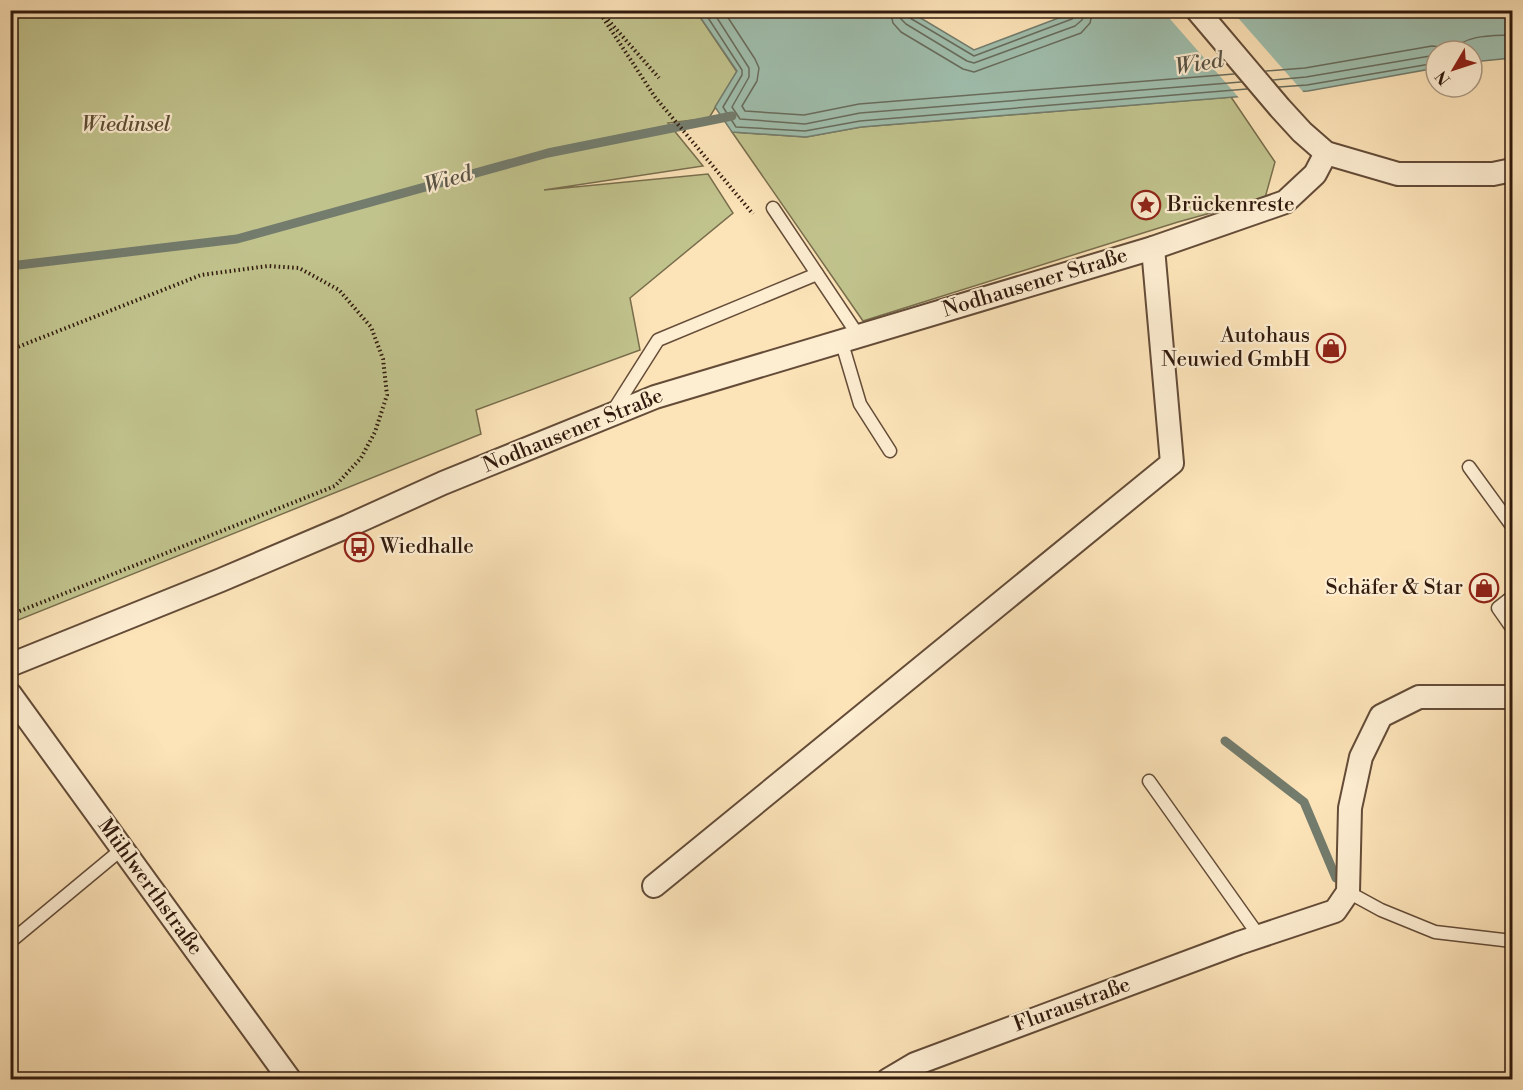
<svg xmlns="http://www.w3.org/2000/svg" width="1523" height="1090" viewBox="0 0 1523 1090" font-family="'Libre Bodoni',serif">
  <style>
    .green { fill: #c1c38d; stroke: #796e4d; stroke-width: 1.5 }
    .water { fill: #9fbead; stroke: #737c6d; stroke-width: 1.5 }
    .pier { fill: #fce3b8 }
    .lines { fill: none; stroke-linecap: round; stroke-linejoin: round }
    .shore { stroke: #686c5d; stroke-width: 1.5 }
    .stream { stroke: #737c6d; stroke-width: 9 }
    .lane-casing { stroke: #644c38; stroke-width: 15 }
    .street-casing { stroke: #644c38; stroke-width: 26 }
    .path { stroke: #311a0d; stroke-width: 4; stroke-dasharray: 1.5 3; stroke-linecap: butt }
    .lane { stroke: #fdedd1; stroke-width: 12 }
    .street { stroke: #fdedd1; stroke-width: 22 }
    .labels { text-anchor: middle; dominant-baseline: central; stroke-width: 4.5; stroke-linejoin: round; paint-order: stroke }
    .park-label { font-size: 21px; font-style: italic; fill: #5c4d33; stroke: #fdedd1 }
    .poi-label { font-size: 21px; fill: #311a0d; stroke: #fdedd1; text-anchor: start }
    .street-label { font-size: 21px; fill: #311a0d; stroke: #fdedd1 }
    .water-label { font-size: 22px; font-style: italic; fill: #585345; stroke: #fdedd1 }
  </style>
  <rect width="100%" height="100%" fill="#fce3b8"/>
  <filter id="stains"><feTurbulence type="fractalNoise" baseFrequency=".00333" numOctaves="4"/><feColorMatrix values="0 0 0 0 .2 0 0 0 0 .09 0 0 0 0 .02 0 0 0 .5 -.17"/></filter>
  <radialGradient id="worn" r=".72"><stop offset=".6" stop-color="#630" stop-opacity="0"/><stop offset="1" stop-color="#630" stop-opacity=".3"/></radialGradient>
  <g class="green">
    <path d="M11,11H696L737,72L709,118L668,123L703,166L544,190L708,174L733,213L630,298L640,350L476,410L481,434L11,623Z"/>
    <path d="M1231,97L1275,162L1265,198L1178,222L863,321L732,132L806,137L861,127Z"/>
  </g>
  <path class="water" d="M696,11H909L974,50L1077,11H1512V58L1472,62V51H1436V68L1308,91L861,127L806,137L732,132L715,107L737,71Z"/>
  <path class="pier" d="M1163,11H1232L1305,94L1240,99Z"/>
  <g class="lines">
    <g class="shore">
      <path d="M703,10L742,70V75L723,107L736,127L805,131L860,121L1247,89"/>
      <path d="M712,10L749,68V77L732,107L740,119L805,124L860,113L1241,82"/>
      <path d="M723,10L755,59L759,68L757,81L742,106L745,111L804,115L859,104L1234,74"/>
      <path d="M890,10L893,23L901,32L963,69L974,72L1081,33L1090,23L1093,10"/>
      <path d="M899,10L901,19L906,24L967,61L974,63L1075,26L1082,20L1084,10"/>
      <path d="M907,10L910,18L974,56L1072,19L1076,15V10"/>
      <path d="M1452,51C1466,34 1492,36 1512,35"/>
      <path d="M1266,71L1305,68L1432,46L1441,47L1449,51"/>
      <path d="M1273,80L1306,77L1436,55"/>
      <path d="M1279,87L1307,85L1436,63"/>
    </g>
    <g class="stream">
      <path d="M10,266L237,239L548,153L732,116"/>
      <path d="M1225,741L1304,802L1336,878"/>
    </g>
    <g class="lane-casing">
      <g id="lane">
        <path d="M773,208L858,335"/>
        <path d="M841,340L860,404L890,451"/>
        <path d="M613,411L658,340L817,274"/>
        <path d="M1469,467L1512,526"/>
        <path d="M1512,597L1498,608L1512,628"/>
        <path d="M1149,781L1259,936"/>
        <path d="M1348,892L1381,910L1435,932L1512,941"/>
        <path d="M10,942L122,849"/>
      </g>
    </g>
    <g class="street-casing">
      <g id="street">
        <path d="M1197,10L1280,108L1302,132L1326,153L1398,174H1493L1512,170"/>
        <path d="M10,665L221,580L348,526L443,483L655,397L1153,248L1285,202L1315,174L1326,153"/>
        <path d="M10,694L290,1080"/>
        <path d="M654,886L1172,463L1153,248"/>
        <path d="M888,1080L915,1064L1239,943L1335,911L1348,892L1350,808L1361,757L1381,716L1419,697H1512"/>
      </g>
    </g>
    <g class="path">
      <path d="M598,10L655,97L753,214"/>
      <path d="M602,13L659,78"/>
      <path d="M10,350L201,275L268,266L299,268L339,290L371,327L383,359L387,395L375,432L361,458L335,486L10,615"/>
    </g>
    <use href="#lane" class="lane"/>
    <use href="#street" class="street"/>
  </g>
  <defs>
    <g id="sight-ring" transform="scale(1.5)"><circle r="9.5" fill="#fdedd1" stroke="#8f2418" stroke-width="1.5"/><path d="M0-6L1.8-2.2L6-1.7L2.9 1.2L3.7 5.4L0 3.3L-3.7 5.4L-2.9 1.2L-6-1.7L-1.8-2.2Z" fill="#8f2418"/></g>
    <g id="shop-ring" transform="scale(1.5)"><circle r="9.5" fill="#fdedd1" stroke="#8f2418" stroke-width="1.5"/><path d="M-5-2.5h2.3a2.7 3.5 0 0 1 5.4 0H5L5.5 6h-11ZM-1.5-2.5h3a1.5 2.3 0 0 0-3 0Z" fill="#8f2418"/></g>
    <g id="bus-ring" transform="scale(1.5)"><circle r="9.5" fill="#fdedd1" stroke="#8f2418" stroke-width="1.5"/><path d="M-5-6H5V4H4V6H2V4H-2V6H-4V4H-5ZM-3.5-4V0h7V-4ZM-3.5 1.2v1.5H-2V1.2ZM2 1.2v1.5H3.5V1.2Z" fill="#8f2418"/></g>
  </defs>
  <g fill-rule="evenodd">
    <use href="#sight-ring" x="1146" y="205"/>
    <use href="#shop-ring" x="1331" y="348"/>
    <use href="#bus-ring" x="359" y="547"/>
    <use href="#shop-ring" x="1484" y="588"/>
  </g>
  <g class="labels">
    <g class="park-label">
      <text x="126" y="125">Wiedinsel</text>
    </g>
    <g class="poi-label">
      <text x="1167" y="205">Brückenreste</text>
      <text x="1310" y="336" text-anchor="end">Autohaus<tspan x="1310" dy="24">Neuwied GmbH</tspan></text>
      <text x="380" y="547">Wiedhalle</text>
      <text x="1463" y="588" text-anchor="end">Schäfer &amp; Star</text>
    </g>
    <g class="street-label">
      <text transform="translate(1035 283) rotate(-17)">Nodhausener Straße</text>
      <text transform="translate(573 431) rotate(-22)">Nodhausener Straße</text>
      <text transform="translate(150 887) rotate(54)">Mühlwerthstraße</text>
      <text transform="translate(1072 1005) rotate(-20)">Fluraustraße</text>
    </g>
    <g class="water-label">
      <text transform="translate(1199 64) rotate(-9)">Wied</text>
      <text transform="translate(448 180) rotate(-16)">Wied</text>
    </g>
  </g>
  <rect width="1523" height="1090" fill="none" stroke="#fce3b8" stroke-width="36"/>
  <rect x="12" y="12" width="1499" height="1066" fill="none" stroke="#311a0d" stroke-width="3"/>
  <rect x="18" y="18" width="1487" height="1054" fill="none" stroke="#311a0d" stroke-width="1.5"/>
  <g transform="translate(1454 69) rotate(231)"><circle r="28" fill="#fdedd1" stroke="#ab9983" stroke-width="1.5"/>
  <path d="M0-4.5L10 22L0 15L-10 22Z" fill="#8f2418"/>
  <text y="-9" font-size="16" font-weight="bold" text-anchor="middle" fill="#311a0d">N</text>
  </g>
  <rect width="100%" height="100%" filter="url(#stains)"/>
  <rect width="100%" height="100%" fill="url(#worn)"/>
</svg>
